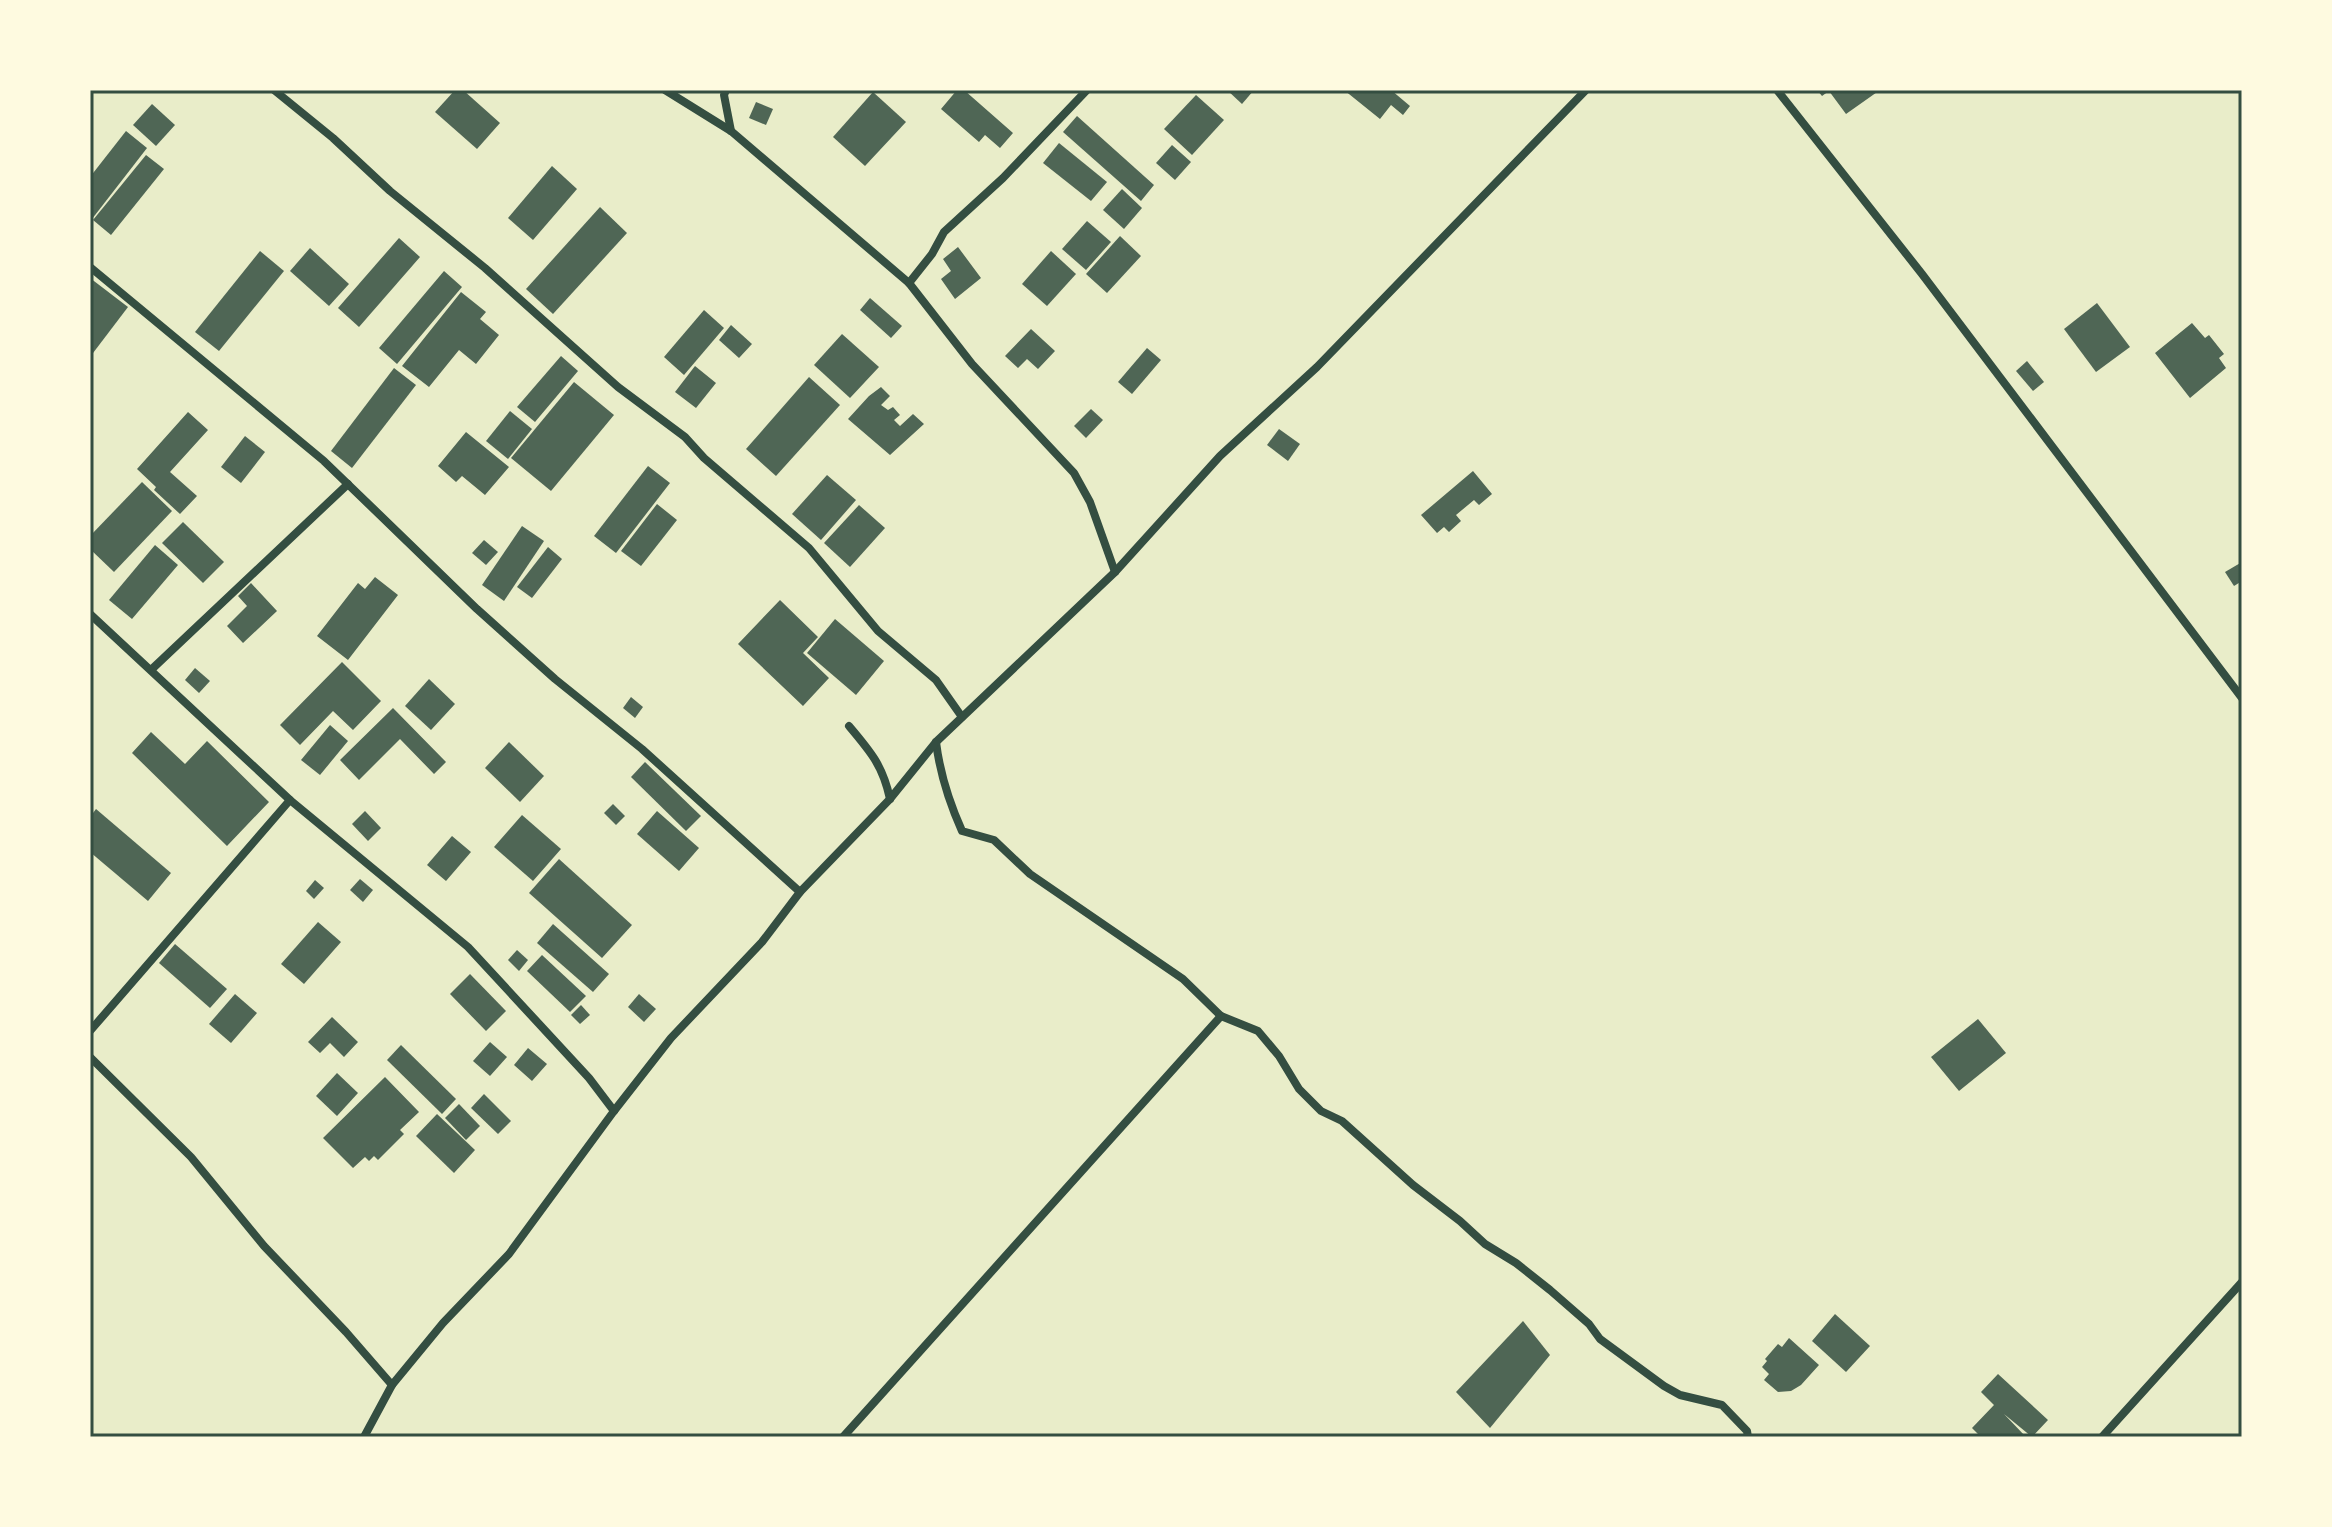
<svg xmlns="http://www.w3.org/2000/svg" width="2332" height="1527" viewBox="0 0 2332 1527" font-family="Overpass,sans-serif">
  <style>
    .building { fill: #4f6655 }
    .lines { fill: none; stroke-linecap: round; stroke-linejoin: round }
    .minor { stroke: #344e41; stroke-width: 8 }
    .neatline { fill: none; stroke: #344e41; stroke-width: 3 }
  </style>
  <rect width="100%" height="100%" fill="#e9edc9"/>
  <g class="building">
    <path d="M455,90H463L500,123L477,149L435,112Z"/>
    <path d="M957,90H964L1013,133L1000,148L985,135L979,142L941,109Z"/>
    <path d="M1227,90H1254L1242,104Z"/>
    <path d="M1344,90H1391L1410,106L1403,115L1391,105L1380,119Z"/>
    <path d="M1817,90H1880L1846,114L1829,91L1822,96Z"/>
    <path d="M873,92L906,122L865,166L833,137Z"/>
    <path d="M1196,95L1224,120L1192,155L1164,129Z"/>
    <path d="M756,102L773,109L766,125L749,118Z"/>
    <path d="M152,104L175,125L156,146L133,125Z"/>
    <path d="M1077,116L1154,185L1141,201L1063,132Z"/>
    <path d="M126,131L147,148L92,219L90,177Z"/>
    <path d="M1059,143L1107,182L1091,201L1043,163Z"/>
    <path d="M1172,145L1191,162L1175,180L1156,163Z"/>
    <path d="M146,155L164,169L111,235L93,220Z"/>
    <path d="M552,166L577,189L533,240L508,218Z"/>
    <path d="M1122,189L1142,208L1124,229L1103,210Z"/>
    <path d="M600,207L627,233L553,314L526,289Z"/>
    <path d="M1087,221L1111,242L1086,270L1062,249Z"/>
    <path d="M1120,236L1141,256L1107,293L1086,274Z"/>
    <path d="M399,238L420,257L359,327L338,308Z"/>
    <path d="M958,247L981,278L955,299L941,279L951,271L943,259Z"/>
    <path d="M310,248L349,284L329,306L290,271Z"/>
    <path d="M260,251L284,271L219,351L195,332Z"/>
    <path d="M1051,251L1076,274L1047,306L1022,284Z"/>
    <path d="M444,271L462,287L397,364L379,348Z"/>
    <path d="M90,278L128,307L90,357Z"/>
    <path d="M461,292L486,312L480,319L499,335L476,364L459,350L429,387L402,366Z"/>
    <path d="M870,298L902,326L891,338L860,310Z"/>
    <path d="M2097,303L2130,347L2096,372L2064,329Z"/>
    <path d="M704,310L724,328L684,375L664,357Z"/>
    <path d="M2192,323L2205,338L2209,335L2224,354L2219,358L2226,368L2190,398L2155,353Z"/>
    <path d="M731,325L752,344L739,358L719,340Z"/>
    <path d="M1031,329L1055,351L1038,369L1027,359L1018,368L1005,356Z"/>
    <path d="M842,334L879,367L850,398L814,365Z"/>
    <path d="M1147,348L1161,360L1132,394L1118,382Z"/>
    <path d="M561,356L578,371L535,422L517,407Z"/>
    <path d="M2027,361L2044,382L2033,391L2016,371Z"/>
    <path d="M695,366L716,383L696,408L675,392Z"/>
    <path d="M394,368L416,385L352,468L331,451Z"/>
    <path d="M809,377L840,405L776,476L746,449Z"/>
    <path d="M574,382L614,415L551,491L511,458Z"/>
    <path d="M881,387L890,396L881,405L888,410L893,407L900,415L894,420L900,426L913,414L924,424L890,455L848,419L869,396Z"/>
    <path d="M1091,409L1103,420L1086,438L1074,426Z"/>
    <path d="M510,411L532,429L508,459L486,441Z"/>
    <path d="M188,412L208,430L170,472L197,496L180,514L154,490L156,487L137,469Z"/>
    <path d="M1279,429L1300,444L1288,461L1267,445Z"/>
    <path d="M466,432L509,467L485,495L462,476L456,482L438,466Z"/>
    <path d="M245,436L265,452L241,483L221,467Z"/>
    <path d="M648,466L670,483L616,553L594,536Z"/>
    <path d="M1473,471L1492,494L1479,505L1474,500L1456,515L1461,521L1449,532L1444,527L1437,533L1421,515Z"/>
    <path d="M827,475L856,500L821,540L792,514Z"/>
    <path d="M142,482L172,511L114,572L90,549V536Z"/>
    <path d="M657,504L677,520L641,566L621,551Z"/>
    <path d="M859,505L885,528L850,567L824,543Z"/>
    <path d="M183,522L224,562L203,583L162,543Z"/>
    <path d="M522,526L544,541L504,601L482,585Z"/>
    <path d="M484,540L498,552L486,565L472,553Z"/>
    <path d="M155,545L178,565L132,619L109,600Z"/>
    <path d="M548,547L562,559L532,598L517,587Z"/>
    <path d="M2242,562V581L2234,586L2225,572Z"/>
    <path d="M375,577L398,595L348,660L317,636L358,583L365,589Z"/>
    <path d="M251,583L277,611L243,643L227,626L247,606L238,596Z"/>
    <path d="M780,600L818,637L803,653L829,678L803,706L738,644Z"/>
    <path d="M835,619L884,661L856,695L807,653Z"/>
    <path d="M342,662L381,701L353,730L333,711L300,745L280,725Z"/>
    <path d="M195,668L210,681L199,693L185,680Z"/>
    <path d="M429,679L455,704L431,730L405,706Z"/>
    <path d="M631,697L643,707L635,718L623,708Z"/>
    <path d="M393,708L446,762L434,774L400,739L359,780L340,760Z"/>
    <path d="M330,725L348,741L320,775L301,760Z"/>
    <path d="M151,732L185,764L207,741L269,802L227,846L132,753Z"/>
    <path d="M509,742L544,776L520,802L485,768Z"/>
    <path d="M645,762L701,816L686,831L631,777Z"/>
    <path d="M613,804L625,816L616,825L604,813Z"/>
    <path d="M96,809L171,873L148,901L90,852V817Z"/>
    <path d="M365,811L381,828L368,841L352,824Z"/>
    <path d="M657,811L699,848L679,871L637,834Z"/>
    <path d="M522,815L561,849L533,881L494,847Z"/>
    <path d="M452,836L471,852L446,881L427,865Z"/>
    <path d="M559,859L632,925L602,958L529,893Z"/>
    <path d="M360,879L373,890L363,902L350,890Z"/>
    <path d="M315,880L324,888L314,899L306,891Z"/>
    <path d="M318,922L341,942L304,984L281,964Z"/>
    <path d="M553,924L609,974L593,992L537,943Z"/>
    <path d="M175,944L227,989L210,1008L159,963Z"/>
    <path d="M517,950L528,960L519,971L508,960Z"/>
    <path d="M542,955L586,996L570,1012L527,971Z"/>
    <path d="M470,974L506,1011L486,1031L450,994Z"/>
    <path d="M235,994L257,1013L231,1043L209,1024Z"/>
    <path d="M639,994L656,1009L644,1022L628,1007Z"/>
    <path d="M581,1005L590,1015L580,1024L571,1015Z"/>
    <path d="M332,1017L358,1042L344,1057L330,1043L320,1053L308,1042Z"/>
    <path d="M1978,1019L2006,1053L1959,1091L1931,1057Z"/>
    <path d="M490,1042L507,1057L490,1076L473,1061Z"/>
    <path d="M401,1045L456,1099L442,1114L387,1060Z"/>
    <path d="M528,1048L547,1064L532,1081L514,1065Z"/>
    <path d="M337,1073L358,1093L337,1116L316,1096Z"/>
    <path d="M385,1077L419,1112L400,1130L404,1134L378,1160L374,1156L369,1161L365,1157L353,1168L323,1138Z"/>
    <path d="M484,1094L511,1121L498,1134L471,1108Z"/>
    <path d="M459,1104L480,1126L466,1140L445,1118Z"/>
    <path d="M437,1114L475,1150L454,1173L416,1136Z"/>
    <path d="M1835,1314L1870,1346L1846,1372L1812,1341Z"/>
    <path d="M1523,1321L1550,1355L1490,1428L1456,1392Z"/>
    <path d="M1789,1338L1819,1365L1801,1385L1791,1391L1778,1392L1764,1380L1769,1374L1762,1367L1767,1361L1765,1359L1778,1344L1782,1347Z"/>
    <path d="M1998,1374L2048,1420L2032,1437L2004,1414L2026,1437H1981L1972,1428L1994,1405L1981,1392Z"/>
  </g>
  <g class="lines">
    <g class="minor">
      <path d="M274,90L333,138L390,191L485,268L618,387L685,437L704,458L809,548L878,631L936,680L962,717"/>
      <path d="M665,90L731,131L909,283L972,364L1074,473L1090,502L1115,572"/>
      <path d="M726,90L724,95L731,131"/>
      <path d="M1777,90L1922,274L2242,698"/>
      <path d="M90,267L324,461L477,609L555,679L642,749L800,892"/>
      <path d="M909,283L932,254L944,232L1003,178L1087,90"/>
      <path d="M90,614L290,800L468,947L589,1078L614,1111"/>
      <path d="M152,669L348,484"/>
      <path d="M849,726C871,752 883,766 890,799"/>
      <path d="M936,742C940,774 949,802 962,831L994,840L1030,874L1183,979L1221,1016L1258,1031L1279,1056L1299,1089L1321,1111L1342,1121L1413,1185L1460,1221L1485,1244L1516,1263L1550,1290L1589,1324L1600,1339L1664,1386L1680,1395L1722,1405L1747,1431L1748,1437"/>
      <path d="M90,1031L290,800"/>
      <path d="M90,1057L191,1157L264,1246L346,1332L392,1385"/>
      <path d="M364,1437L392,1385L443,1323L509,1254L614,1111L671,1038L762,942L800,892L890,799L936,742L1115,572L1220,456L1317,367L1586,90"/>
      <path d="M843,1437L1221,1016"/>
      <path d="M2102,1437L2242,1282"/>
    </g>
  </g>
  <rect width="2332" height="1527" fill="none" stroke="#fefae0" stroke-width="184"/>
  <rect x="92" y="92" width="2148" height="1343" class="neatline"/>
</svg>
